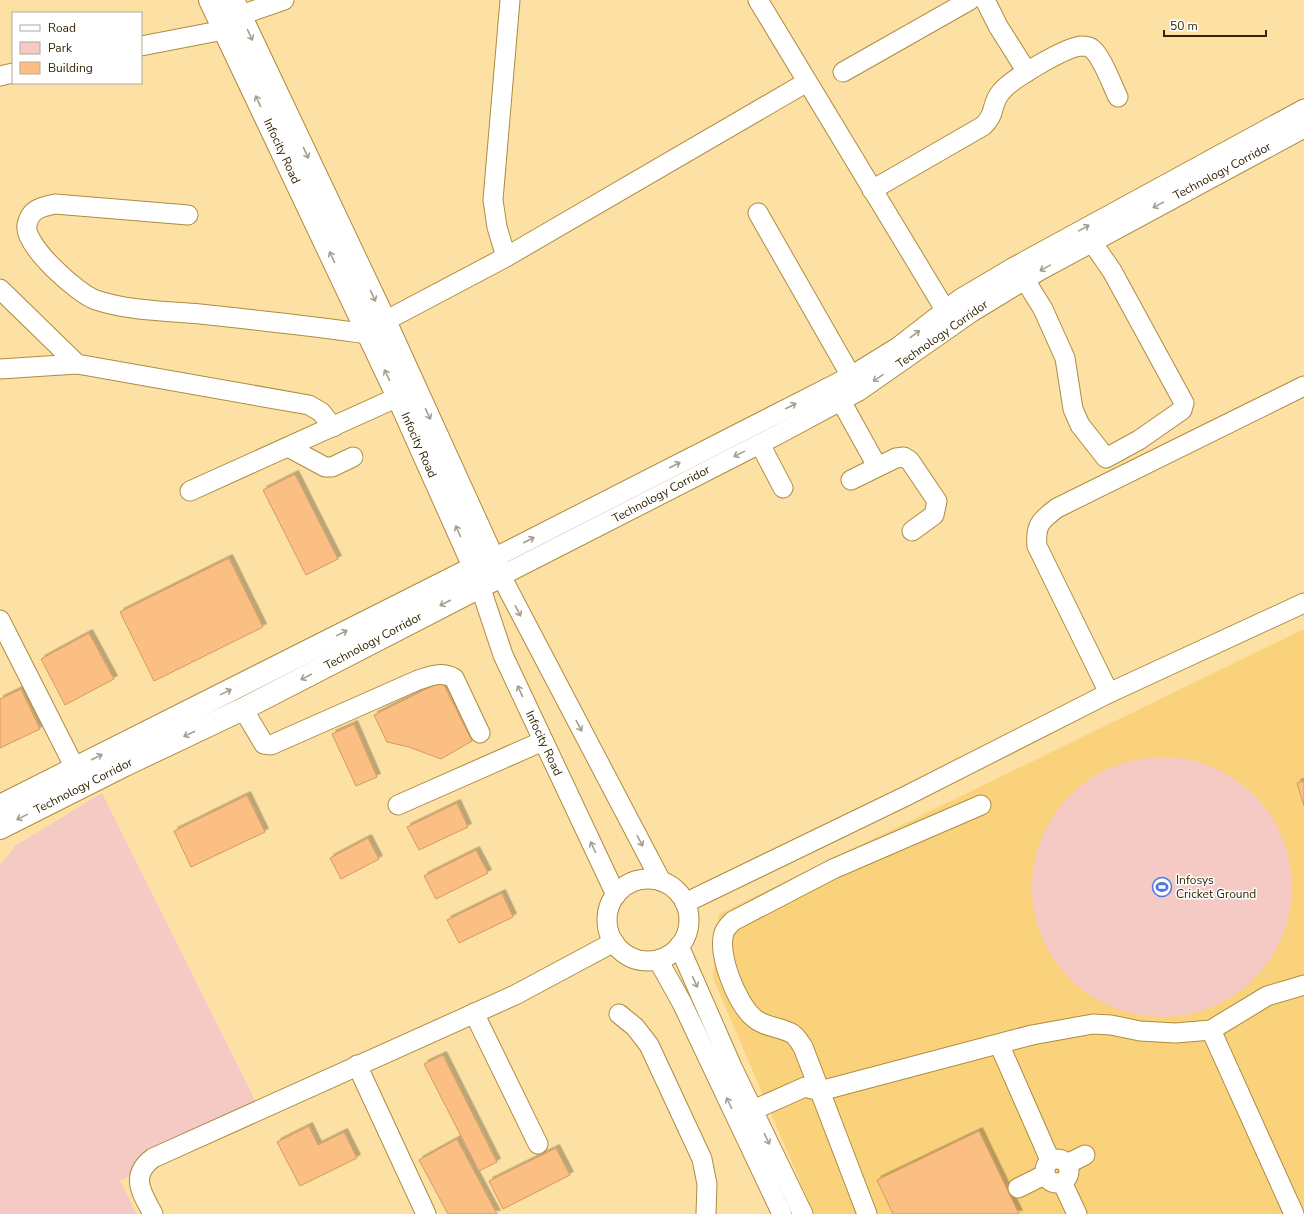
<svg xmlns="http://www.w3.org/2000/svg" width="1304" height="1214" viewBox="0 0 1304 1214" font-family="'Nunito Sans',sans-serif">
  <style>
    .built { fill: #fad27c }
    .green { fill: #f5c9c4 }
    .building { fill: #fcbf83; stroke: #d3995d; filter: url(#shadow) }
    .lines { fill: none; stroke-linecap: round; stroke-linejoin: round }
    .minor-casing { stroke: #ae8c3f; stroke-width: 21 }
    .major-casing { stroke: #ae8c3f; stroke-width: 24 }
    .minor { stroke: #fff; stroke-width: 19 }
    .major { stroke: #fff; stroke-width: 22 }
    .oneway { stroke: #a49e8e }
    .labels { text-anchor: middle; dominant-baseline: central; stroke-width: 3; stroke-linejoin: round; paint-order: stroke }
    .street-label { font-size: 12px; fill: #352705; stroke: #fff }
    .poi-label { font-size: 12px; fill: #352705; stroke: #fff; text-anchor: start }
  </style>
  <defs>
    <filter id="shadow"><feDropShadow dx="3.5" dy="-3.5" stdDeviation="0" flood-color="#0004"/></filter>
  </defs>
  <rect width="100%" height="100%" fill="#fde1a4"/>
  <path class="built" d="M1304,629V1214H814L713,978L719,914Z"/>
  <g class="green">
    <circle cx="1162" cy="887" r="130"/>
    <path d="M102,793L258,1106L120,1181L137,1214H0V866L15,846Z"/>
  </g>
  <g class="building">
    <path d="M295,474L338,559L306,575L263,490Z"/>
    <path d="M229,558L263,627L154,681L120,612Z"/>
    <path d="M89,633L114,679L65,705L41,659Z"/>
    <path d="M442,681L472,741L441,759L409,747L387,742L374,715Z"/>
    <path d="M21,689L40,729L0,748V699Z"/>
    <path d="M354,724L377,777L356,786L332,734Z"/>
    <path d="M1304,781V806L1297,783Z"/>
    <path d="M247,795L265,832L191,867L174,831Z"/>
    <path d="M457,803L468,827L419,850L407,827Z"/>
    <path d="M368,838L379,859L341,879L330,858Z"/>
    <path d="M476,850L488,873L436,899L424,876Z"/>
    <path d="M502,893L513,917L459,943L447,920Z"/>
    <path d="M443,1055L497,1162L479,1171L424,1064Z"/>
    <path d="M309,1126L318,1145L344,1132L357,1158L300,1186L277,1142Z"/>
    <path d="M979,1131L1019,1214H893L877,1180Z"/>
    <path d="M457,1139L497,1214H448L419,1160Z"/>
    <path d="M556,1148L570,1175L503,1209L489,1181Z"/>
  </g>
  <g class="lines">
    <g class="minor-casing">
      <g id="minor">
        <path d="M758,0L952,321"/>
        <path d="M985,0L998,26L1027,72"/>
        <path d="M241,15L284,0"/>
        <path d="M141,46L224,30"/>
        <path d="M843,72L970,0"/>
        <path d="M0,76L13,73"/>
        <path d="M872,190L983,126C997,113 990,105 1001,92C1011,79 1063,49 1080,46C1083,46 1089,46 1091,48C1102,56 1112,85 1118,97"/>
        <path d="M758,213L851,376"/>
        <path d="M188,215L55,204C41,207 30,209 27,225C23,245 78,294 96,300C129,311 166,311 200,314C257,320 312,326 368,334"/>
        <path d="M506,257L497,227L493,200L510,0"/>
        <path d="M1025,280L1043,309L1065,358L1073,409L1080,425L1106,458L1139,440L1182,410L1184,403L1112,271L1092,242"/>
        <path d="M0,289L77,364L309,405L321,412L333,427"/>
        <path d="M385,321L506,257L807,82"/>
        <path d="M0,369L77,364"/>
        <path d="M841,401L877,466"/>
        <path d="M760,444L783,488"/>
        <path d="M288,447L325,467H332L353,457"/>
        <path d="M851,480L896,458L904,457L910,461L937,501L934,515L912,531"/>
        <path d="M190,491L398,397"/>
        <path d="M494,558L851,376L898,347L960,299L1014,267L1304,109"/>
        <path d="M480,586L503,655L616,895"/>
        <path d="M0,620L75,768"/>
        <path d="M1109,693L1037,546C1035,525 1041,520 1057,508L1304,386"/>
        <path d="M243,709L264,744L271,745L418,680C431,676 441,671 454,678L480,733"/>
        <path d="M398,805L543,741"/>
        <circle cx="648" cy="920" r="41"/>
        <path d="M661,881L501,576L779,434L859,391L972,312L1039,271L1304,128"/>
        <path d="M685,903L906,796L1109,693L1304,603"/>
        <path d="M679,946L733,1069L803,1214"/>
        <path d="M658,960L682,1003L782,1214"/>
        <path d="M474,1013L538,1144"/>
        <path d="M619,1014L635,1027L649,1045L702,1159L707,1184L706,1214"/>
        <path d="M1211,1030L1294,1214"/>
        <path d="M999,1044L1050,1160"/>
        <path d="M357,1065L426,1214"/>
        <path d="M753,1110L805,1087L820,1091L1032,1035L1093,1024L1111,1025L1140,1031L1176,1033L1211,1030L1267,996L1304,985"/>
        <circle cx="1057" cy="1171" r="12"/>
        <path d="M1067,1164L1085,1155"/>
        <path d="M1062,1182L1077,1214"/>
        <path d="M1018,1188L1044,1175"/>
        <path d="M153,1214C142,1193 129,1176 153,1158L515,995L614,942"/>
        <path d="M867,1214L803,1047C800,1043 796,1035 791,1033C780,1027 764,1027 754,1018C737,1004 717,954 724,933C725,929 730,924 733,921L833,869L981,805"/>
      </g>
    </g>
    <g class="major-casing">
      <g id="major">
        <path d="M210,0L398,397L474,567L480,586"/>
        <path d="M0,806L487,561"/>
        <path d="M0,828L125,765L243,709L501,576L385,321L233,0"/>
      </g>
    </g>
    <use href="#minor" class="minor"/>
    <use href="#major" class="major"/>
  </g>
  <defs><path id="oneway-shaft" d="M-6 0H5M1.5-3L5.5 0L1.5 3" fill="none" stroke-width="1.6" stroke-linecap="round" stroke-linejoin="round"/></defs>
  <g class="oneway">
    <use href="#oneway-shaft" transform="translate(250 35) rotate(65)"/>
    <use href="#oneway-shaft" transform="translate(258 101) rotate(-115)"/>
    <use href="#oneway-shaft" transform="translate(306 153) rotate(65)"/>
    <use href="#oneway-shaft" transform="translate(1158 205) rotate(152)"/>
    <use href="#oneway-shaft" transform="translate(1084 228) rotate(-29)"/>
    <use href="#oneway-shaft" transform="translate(332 257) rotate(-115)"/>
    <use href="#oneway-shaft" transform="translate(1045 268) rotate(151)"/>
    <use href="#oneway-shaft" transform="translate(373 296) rotate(65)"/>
    <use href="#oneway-shaft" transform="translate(915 334) rotate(-37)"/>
    <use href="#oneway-shaft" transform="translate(387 375) rotate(-115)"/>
    <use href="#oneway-shaft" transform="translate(878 378) rotate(146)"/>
    <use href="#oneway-shaft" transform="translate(791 406) rotate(-27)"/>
    <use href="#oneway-shaft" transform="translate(428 414) rotate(65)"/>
    <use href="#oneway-shaft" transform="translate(739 454) rotate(154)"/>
    <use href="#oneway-shaft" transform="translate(675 465) rotate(-27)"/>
    <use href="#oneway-shaft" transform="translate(458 531) rotate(-114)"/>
    <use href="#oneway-shaft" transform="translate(529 540) rotate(-27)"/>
    <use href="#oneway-shaft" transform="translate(445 603) rotate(153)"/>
    <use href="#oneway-shaft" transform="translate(518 611) rotate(63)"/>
    <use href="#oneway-shaft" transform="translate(342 633) rotate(-26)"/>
    <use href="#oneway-shaft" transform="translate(306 677) rotate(152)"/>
    <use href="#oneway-shaft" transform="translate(520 691) rotate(-115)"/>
    <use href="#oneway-shaft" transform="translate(226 692) rotate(-26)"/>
    <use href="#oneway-shaft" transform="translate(579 726) rotate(62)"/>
    <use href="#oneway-shaft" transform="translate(189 734) rotate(155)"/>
    <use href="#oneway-shaft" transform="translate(97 757) rotate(-27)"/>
    <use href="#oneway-shaft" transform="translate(22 817) rotate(154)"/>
    <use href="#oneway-shaft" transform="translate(640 841) rotate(62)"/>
    <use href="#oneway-shaft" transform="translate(593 847) rotate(-115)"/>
    <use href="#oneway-shaft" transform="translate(695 982) rotate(66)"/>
    <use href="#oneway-shaft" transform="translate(729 1103) rotate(-116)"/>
    <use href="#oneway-shaft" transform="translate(767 1139) rotate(64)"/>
  </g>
  <defs>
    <g id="stadium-ring" transform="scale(1)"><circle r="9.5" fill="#fff" stroke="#4b77ea" stroke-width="1.5"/><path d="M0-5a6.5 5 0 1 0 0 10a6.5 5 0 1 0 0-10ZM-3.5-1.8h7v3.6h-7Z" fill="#4b77ea"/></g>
  </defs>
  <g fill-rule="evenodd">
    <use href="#stadium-ring" x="1162" y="887"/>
  </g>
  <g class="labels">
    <g class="street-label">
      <text transform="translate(282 151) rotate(65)">Infocity Road</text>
      <text transform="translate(1222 171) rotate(-28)">Technology Corridor</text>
      <text transform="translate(942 334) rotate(-35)">Technology Corridor</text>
      <text transform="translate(419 445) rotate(66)">Infocity Road</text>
      <text transform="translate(661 494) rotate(-28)">Technology Corridor</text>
      <text transform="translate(373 641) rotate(-28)">Technology Corridor</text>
      <text transform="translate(544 743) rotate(65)">Infocity Road</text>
      <text transform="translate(83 786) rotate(-27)">Technology Corridor</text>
    </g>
    <g class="poi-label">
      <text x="1176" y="880">Infosys<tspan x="1176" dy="14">Cricket Ground</tspan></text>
    </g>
  </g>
  <rect x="12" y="12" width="130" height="72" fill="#ffffff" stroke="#aea99b"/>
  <rect x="20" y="25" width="20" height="6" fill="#ffffff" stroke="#aea99b"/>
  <text x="48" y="32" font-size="12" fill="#352705">Road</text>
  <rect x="20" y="42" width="20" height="12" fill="#f5c9c4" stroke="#aea99b"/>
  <text x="48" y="52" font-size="12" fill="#352705">Park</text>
  <rect x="20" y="62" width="20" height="12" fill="#fcbf83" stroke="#aea99b"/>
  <text x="48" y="72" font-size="12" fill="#352705">Building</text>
  <path d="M1164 30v6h102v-6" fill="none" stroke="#352705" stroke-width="2"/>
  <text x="1170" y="30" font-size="12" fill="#352705" stroke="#ffffff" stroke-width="3" paint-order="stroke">50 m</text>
</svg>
